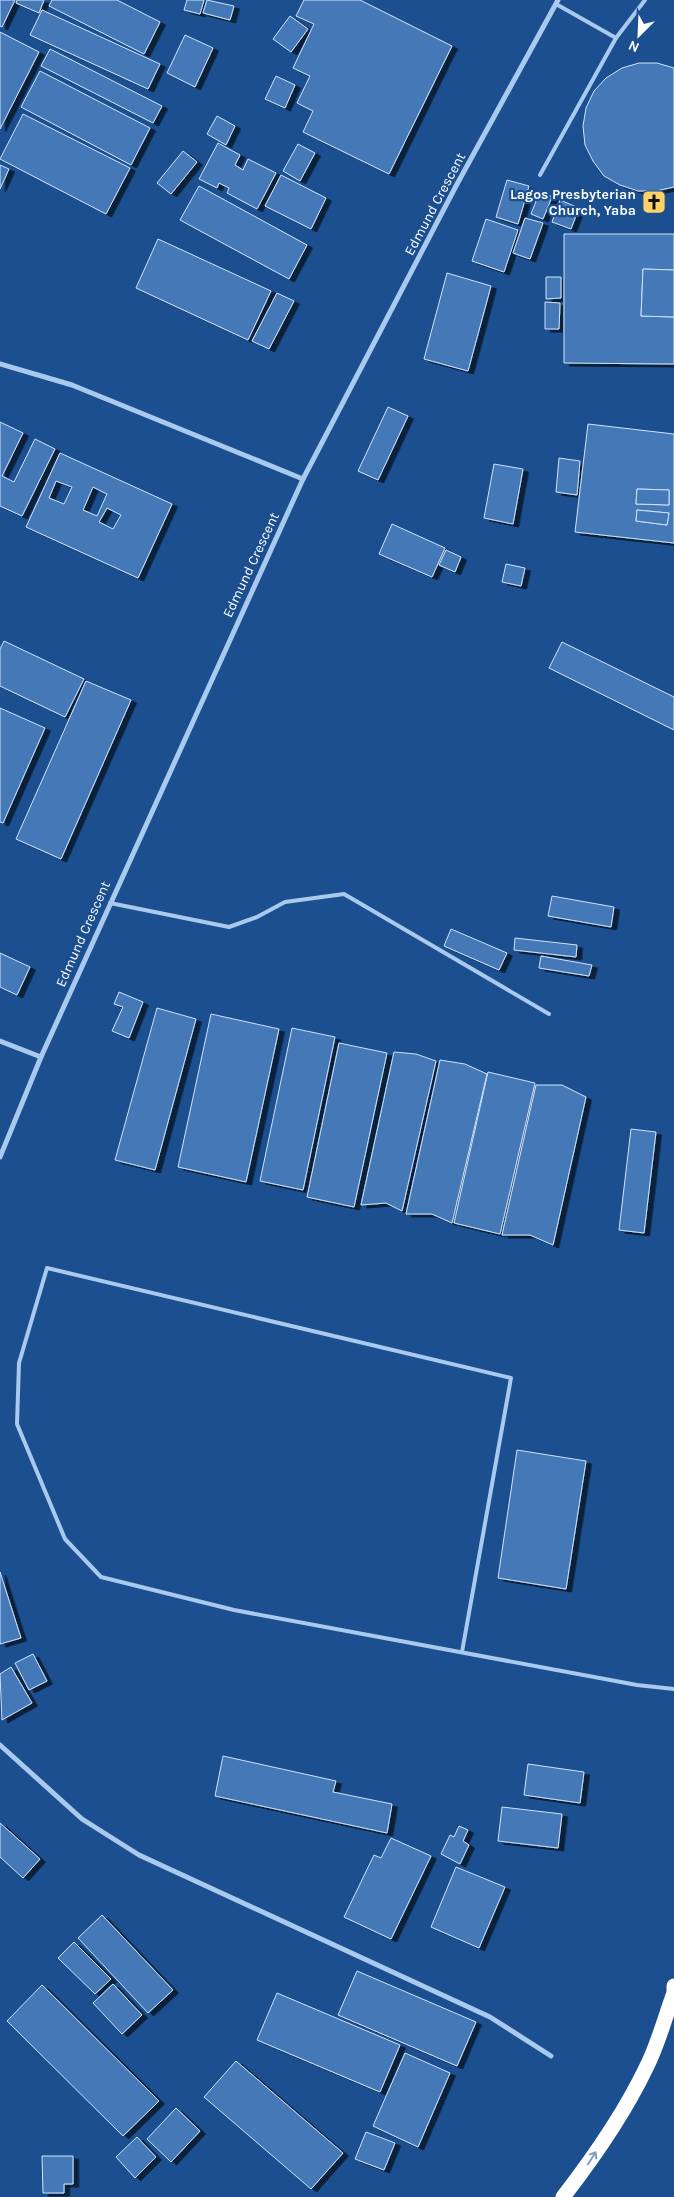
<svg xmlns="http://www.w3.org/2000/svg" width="674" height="2197" viewBox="0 0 674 2197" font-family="Karla,sans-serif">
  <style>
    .building { fill: #4478b7; stroke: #cfe3fa; fill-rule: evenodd; filter: url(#shadow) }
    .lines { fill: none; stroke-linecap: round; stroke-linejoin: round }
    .lane { stroke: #a9c9ee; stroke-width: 4 }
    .street { stroke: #a9c9ee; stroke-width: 5 }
    .highway { stroke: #fff; stroke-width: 15 }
    .oneway { stroke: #829ec1 }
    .labels { text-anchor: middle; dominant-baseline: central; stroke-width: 4.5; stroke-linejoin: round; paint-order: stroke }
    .poi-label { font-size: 14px; font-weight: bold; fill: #fff; stroke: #1b4f8f; text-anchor: end }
    .street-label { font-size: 14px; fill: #fff; stroke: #1b4f8f }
  </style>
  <defs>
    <filter id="shadow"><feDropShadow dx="5.5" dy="3" stdDeviation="0" flood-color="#0009"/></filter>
  </defs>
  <rect width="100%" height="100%" fill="#1b4f8f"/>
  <g class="building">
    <path d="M0,0H15L2,27L0,26Z"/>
    <path d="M17,0H44L39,13L16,3Z"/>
    <path d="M52,0H117L160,22L144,54L49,6Z"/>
    <path d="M187,0H204L200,14L184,10Z"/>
    <path d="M207,0L234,6L230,20L203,13Z"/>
    <path d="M304,0H360L452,46L389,174L303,132L313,111L297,103L310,76L293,68L314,24L296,16Z"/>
    <path d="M42,10L160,64L148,89L30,35Z"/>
    <path d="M290,16L308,29L291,52L273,39Z"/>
    <path d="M0,32L39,52L0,129Z"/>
    <path d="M185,35L213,48L195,87L167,73Z"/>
    <path d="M50,49L162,106L153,123L41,66Z"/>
    <path d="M639,63H657L674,68V187L656,191H638L620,185L604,176L593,161L585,145L583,126L586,108L594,91L606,78L622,68Z"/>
    <path d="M40,71L150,128L131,165L21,107Z"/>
    <path d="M276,76L295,85L285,108L265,99Z"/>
    <path d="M23,114L130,168L106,214L0,159Z"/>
    <path d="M217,116L235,126L226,145L207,134Z"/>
    <path d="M218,143L240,155L235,165L243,170L248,159L276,173L257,209L227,193L229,188L219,183L217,188L199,179Z"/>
    <path d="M298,144L315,153L300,181L283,171Z"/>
    <path d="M183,151L197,162L171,194L157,183Z"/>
    <path d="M0,165L9,169L0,189Z"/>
    <path d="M281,175L326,198L311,229L265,206Z"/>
    <path d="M507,180L529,186L518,224L496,217Z"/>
    <path d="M199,186L307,245L289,279L180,220Z"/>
    <path d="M540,191L552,197L543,219L531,214Z"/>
    <path d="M560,200L579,208L571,229L552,222Z"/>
    <path d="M525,218L543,223L530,259L513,253Z"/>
    <path d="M486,219L518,230L504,272L472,261Z"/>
    <path d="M564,234H674V270L643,269L641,316L674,317V364L564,363Z"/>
    <path d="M158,239L271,291L248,340L136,288Z"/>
    <path d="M643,269L674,270V317L641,316Z"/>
    <path d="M447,273L491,286L468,371L424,359Z"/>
    <path d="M546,277H561V298L546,299Z"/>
    <path d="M277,293L294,301L269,349L252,341Z"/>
    <path d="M545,302L560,303L559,329H545Z"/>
    <path d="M388,407L408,416L378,480L358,471Z"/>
    <path d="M0,422L23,433L2,476L14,482L35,439L55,449L22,516L0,506Z"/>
    <path d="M588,424L674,434V543L575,532ZM637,489L669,490V505L636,504ZM637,510L669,513L667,525L636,521Z"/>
    <path d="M60,453L172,504L138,578L26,527ZM56,481L72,487L64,504L49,498ZM93,487L107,494L97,516L83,510ZM107,508L121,515L113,529L99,522Z"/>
    <path d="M559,458L580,461L577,495L556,492Z"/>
    <path d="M494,464L523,469L513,524L484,518Z"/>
    <path d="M637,489L669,490V505L636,504Z"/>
    <path d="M637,510L669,513L667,525L636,521Z"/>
    <path d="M392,524L445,548L432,577L379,554Z"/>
    <path d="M446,550L461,557L455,572L439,565Z"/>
    <path d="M506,564L525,568L521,586L502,582Z"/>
    <path d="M4,641L84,679L65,717L0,686V649Z"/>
    <path d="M562,642L674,697V730L549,668Z"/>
    <path d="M86,681L131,700L61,859L16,839Z"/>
    <path d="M0,708L45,728L3,823L0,822Z"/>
    <path d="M552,896L614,907L611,927L548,916Z"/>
    <path d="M451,929L507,953L499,970L444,946Z"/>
    <path d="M515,938L577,945L576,957L514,950Z"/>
    <path d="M0,953L30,967L17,995L0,987Z"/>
    <path d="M541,956L592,965L589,976L539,968Z"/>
    <path d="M119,992L143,1002L129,1038L112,1031L123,1007L114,1004Z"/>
    <path d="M157,1008L196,1019L155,1170L115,1160Z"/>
    <path d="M211,1014L279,1029L246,1182L178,1167Z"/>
    <path d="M292,1028L335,1037L303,1190L260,1181Z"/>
    <path d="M339,1043L387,1053L354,1207L307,1197Z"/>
    <path d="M394,1052L416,1054L436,1061L402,1211L386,1203L361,1205Z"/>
    <path d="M440,1060L465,1064L487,1074L452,1223L432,1214H406Z"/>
    <path d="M488,1072L535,1083L500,1234L454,1223Z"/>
    <path d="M536,1085H562L586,1097L553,1245L530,1235H502Z"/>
    <path d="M631,1129L656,1132L644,1233L619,1230Z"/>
    <path d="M517,1450L586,1461L566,1589L498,1578Z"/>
    <path d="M0,1572L21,1638L0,1644Z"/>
    <path d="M33,1654L47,1681L29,1690L15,1663Z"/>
    <path d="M11,1667L32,1703L2,1720L0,1674Z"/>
    <path d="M223,1756L336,1781L333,1792L392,1804L387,1833L215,1796Z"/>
    <path d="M528,1764L584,1772L580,1803L524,1795Z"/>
    <path d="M502,1807L562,1814L558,1848L498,1841Z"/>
    <path d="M0,1823L40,1859L23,1878L0,1857Z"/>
    <path d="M459,1826L468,1830L463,1841L469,1845L460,1864L441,1854L450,1835L454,1837Z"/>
    <path d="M391,1838L431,1856L391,1939L344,1917L374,1855L381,1858Z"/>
    <path d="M456,1867L505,1887L479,1948L431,1927Z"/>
    <path d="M102,1915L173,1990L148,2013L78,1938Z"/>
    <path d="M74,1942L111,1979L95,1994L58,1958Z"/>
    <path d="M357,1971L476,2022L457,2066L338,2015Z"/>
    <path d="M113,1984L142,2015L122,2034L93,2003Z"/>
    <path d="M42,1985L159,2101L123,2136L7,2021Z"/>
    <path d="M277,1993L400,2045L380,2092L257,2040Z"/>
    <path d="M405,2053L450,2073L418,2147L373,2126Z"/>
    <path d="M236,2061L343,2153L311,2189L204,2097Z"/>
    <path d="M176,2108L200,2131L171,2162L147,2139Z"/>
    <path d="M366,2132L395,2143L384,2170L355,2159Z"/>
    <path d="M137,2137L156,2157L135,2178L116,2157Z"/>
    <path d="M42,2156H73V2184H64V2193H43Z"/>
  </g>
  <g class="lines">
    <g class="lane">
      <path d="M616,38L645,0"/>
      <path d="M540,175L616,38L556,4"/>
      <path d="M110,903L229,927L257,917L285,902L344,894L549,1014"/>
      <path d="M462,1652L511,1378L47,1268L19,1363L17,1424L65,1539L101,1577L234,1610L637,1685L674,1689"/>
    </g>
    <g class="street">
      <path d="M0,364L72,385L303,479"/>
      <path d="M0,1041L41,1057"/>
      <path d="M0,1157L41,1057L303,479L456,186L558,0"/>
      <path d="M0,1745L82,1819L139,1855L490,2017L551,2056"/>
    </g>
    <path class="highway" d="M563,2197C594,2157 624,2114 646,2068C658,2045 665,2017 674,1993V1986"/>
  </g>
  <defs><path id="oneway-shaft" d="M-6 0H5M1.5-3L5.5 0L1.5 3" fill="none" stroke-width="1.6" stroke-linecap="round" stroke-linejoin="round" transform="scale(1.25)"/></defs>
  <use class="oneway" href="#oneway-shaft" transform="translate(592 2158) rotate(-57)"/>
  <defs>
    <g id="church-square" transform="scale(1.25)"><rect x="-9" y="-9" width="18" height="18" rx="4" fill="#ffd166" stroke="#1b4f8f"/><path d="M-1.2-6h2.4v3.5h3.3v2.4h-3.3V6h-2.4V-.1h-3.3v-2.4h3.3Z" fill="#111"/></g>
  </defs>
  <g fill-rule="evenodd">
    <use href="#church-square" x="654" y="202"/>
  </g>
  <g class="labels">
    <g class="poi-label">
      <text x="636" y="194">Lagos Presbyterian<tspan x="636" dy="16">Church, Yaba</tspan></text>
    </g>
    <g class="street-label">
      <text transform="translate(435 204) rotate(-62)">Edmund Crescent</text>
      <text transform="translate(251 565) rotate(-65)">Edmund Crescent</text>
      <text transform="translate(83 934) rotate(-66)">Edmund Crescent</text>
    </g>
  </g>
  <g transform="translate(639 35) rotate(204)" stroke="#1b4f8f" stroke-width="4" paint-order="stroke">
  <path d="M0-4L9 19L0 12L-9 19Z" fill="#ffffff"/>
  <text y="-8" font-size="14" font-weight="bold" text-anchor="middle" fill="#ffffff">N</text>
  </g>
</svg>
